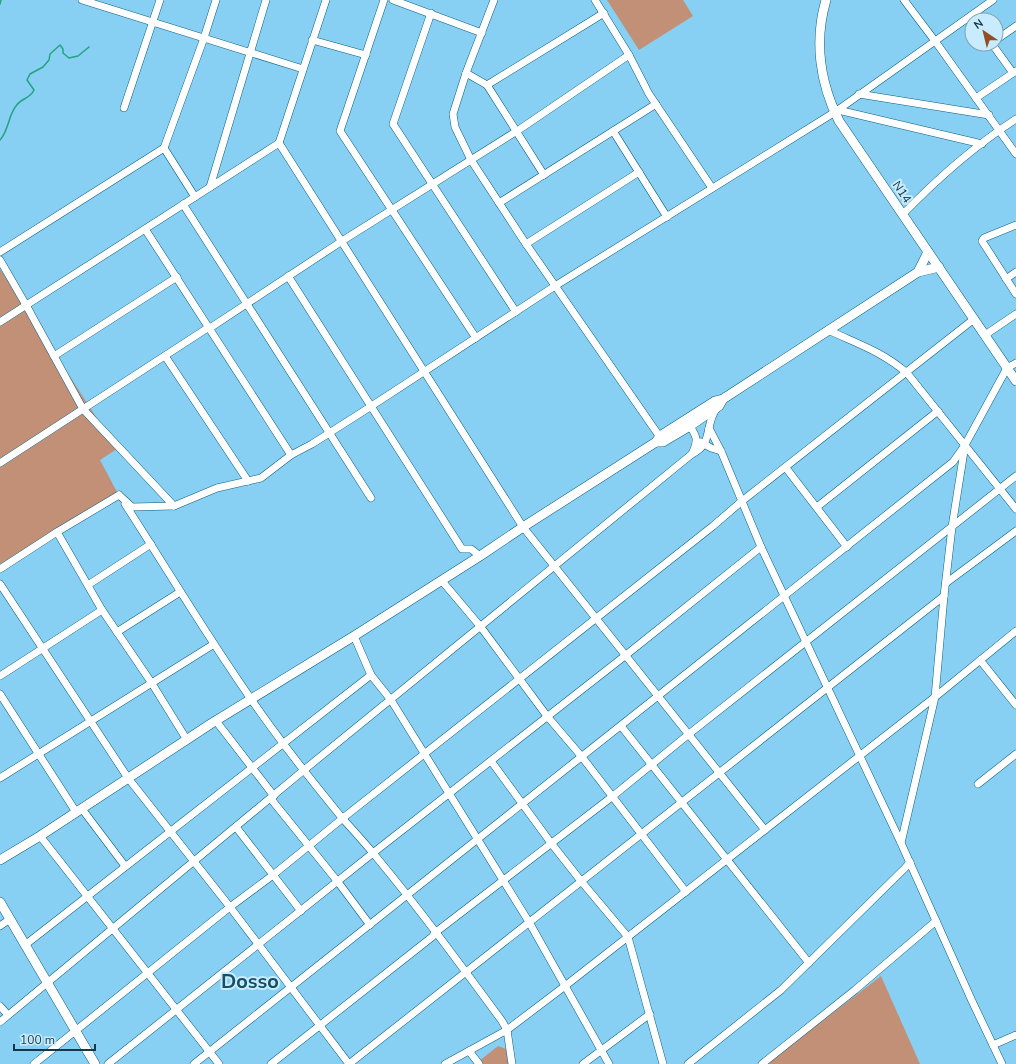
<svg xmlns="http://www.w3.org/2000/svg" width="1016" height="1064" viewBox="0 0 1016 1064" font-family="'Nunito Sans',sans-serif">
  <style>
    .green { fill: #c29076 }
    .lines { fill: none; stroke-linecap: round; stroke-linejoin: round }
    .stream { stroke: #25a380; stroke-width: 1.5 }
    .minor-casing { stroke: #09607e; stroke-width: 8 }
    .major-casing { stroke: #09607e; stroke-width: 10 }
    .minor { stroke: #fff; stroke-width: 7 }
    .major { stroke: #fff; stroke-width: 9 }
    .labels { text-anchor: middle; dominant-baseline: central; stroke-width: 4; stroke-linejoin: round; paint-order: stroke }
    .street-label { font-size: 12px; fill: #183744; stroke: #c8ecfd }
    .town-label { font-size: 20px; font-weight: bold; fill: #144f66; stroke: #c8ecfd }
  </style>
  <rect width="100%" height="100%" fill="#87d0f3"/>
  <g class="green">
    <path d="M607,0H683L693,16L639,50Z"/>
    <path d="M0,269L117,449L100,460L117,492L0,564Z"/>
    <path d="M881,976L920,1064H766Z"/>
    <path d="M498,1046L506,1049L508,1064H482L479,1061Z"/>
  </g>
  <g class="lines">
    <g class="stream">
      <path d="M0,4L1,0"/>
      <path d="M0,140C9,130 8,116 16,106C21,98 30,99 34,90L27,80L30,74L43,67L49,60L50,54L60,45L63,49V53L69,58L78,56L89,47"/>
    </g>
    <g class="minor-casing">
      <g id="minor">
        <path d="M82,0L303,69"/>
        <path d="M384,0L340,131L476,338"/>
        <path d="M393,0L482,33"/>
        <path d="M494,0L466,73L453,114L455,127L471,160L524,241L662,440"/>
        <path d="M595,0L629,55L649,94L712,188"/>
        <path d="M904,0L935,41L1016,154"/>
        <path d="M431,13L393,124L516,312"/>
        <path d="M312,40L366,55"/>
        <path d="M996,40L1016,26"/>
        <path d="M992,44L1013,73"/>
        <path d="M466,73L487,85L604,13"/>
        <path d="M487,85L544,175"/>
        <path d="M859,94L989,115"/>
        <path d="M976,98L1016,71"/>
        <path d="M124,108L160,0"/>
        <path d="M838,110L982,144"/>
        <path d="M613,131L667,217"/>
        <path d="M279,143L523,527L765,830"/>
        <path d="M164,148L195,197"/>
        <path d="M210,187L266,0"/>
        <path d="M499,203L656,104"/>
        <path d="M183,204L371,498"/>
        <path d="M903,214C937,179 974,146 1016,119"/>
        <path d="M1016,225L984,238L982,241L1016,294"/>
        <path d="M145,229L291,455"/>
        <path d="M526,244L639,172"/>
        <path d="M0,252L164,148L204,38L216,0"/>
        <path d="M0,260L26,305L83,409L174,506"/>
        <path d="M288,276L462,549H471L480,556"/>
        <path d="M1006,279L1016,272"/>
        <path d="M0,322L279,143L326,0"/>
        <path d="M828,330C858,344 881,351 907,373L1016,509"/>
        <path d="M985,335L1016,314"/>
        <path d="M54,356L177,277"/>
        <path d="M165,356L248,481"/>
        <path d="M688,423C697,437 699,439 692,454"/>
        <path d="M709,428L721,451L761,547L901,843"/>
        <path d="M701,442L711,448L721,451"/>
        <path d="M0,463L206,329L210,328L342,241L520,129L629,55"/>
        <path d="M786,468L847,547"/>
        <path d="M119,495L132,507L174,506L217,488L261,478L291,455L312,444L370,407L555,286L835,112L993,0"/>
        <path d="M125,504C167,569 206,635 251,699C279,740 311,780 343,819C353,830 363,841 373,853C418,907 460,964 502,1021L507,1030L512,1064"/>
        <path d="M817,507L938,411"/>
        <path d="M57,532L102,610L151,682L187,740"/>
        <path d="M0,569L57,532L119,495"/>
        <path d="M442,581L480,626L547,716L582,757L686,892"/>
        <path d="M946,583L1016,531"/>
        <path d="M0,584L128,778L230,907L349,1064"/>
        <path d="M88,585L151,544"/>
        <path d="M117,632L180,592"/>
        <path d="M354,636L371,675L391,700L529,922L609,1064"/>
        <path d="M980,660L1016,705"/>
        <path d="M0,676L102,610"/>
        <path d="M0,694L76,812"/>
        <path d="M216,721L274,796"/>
        <path d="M621,726L809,963"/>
        <path d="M491,761L551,843L581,881L628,937L663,1064"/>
        <path d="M0,778L214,644"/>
        <path d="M978,784L1016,754"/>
        <path d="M271,799L338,882L370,925"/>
        <path d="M82,809L125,866"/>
        <path d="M236,827L301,911"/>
        <path d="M40,836L219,1064"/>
        <path d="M0,926L10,919"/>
        <path d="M25,945L371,675"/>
        <path d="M0,1006L8,1015"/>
        <path d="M0,1022L304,770L692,454C714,444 704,424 717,408"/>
        <path d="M993,1045L1016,1035"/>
        <path d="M469,1051L479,1064"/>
        <path d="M34,1064L230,907L273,875L343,818L713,526L742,501L974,319"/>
        <path d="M108,1064L373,853L626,655L761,547"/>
        <path d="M194,1064C447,863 700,663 953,462L965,445"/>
        <path d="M271,1064L432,937L436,932L613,796L689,734L1016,476"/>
        <path d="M349,1064L944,596"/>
        <path d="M445,1064L507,1030L565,986L935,697L1016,631"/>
        <path d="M583,1064L650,1014"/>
        <path d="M688,1064L781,990L905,868L910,862"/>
        <path d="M762,1064L855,990L936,921"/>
        <path d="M1002,1064L972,1001L901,843L935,697L944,596L952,527L965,445L1007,368L1016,363"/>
      </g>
    </g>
    <g class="major-casing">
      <g id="major">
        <path d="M826,0C814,41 820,83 839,121L1016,381"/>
        <path d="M918,272L928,252"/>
        <path d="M656,442H663L690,426L719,406L723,399"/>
        <path d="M0,860L40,836L212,723L354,636L480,556L523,527L656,442L660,436L715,401L723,399L918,272L939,267"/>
        <path d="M0,902L95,1064"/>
      </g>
    </g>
    <use href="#minor" class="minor"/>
    <use href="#major" class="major"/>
  </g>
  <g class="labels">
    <g class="street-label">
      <text transform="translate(902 192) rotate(56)">N14</text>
    </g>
    <g class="town-label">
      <text x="250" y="981">Dosso</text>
    </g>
  </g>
  <g transform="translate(984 32) rotate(325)"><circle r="19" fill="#c8ecfd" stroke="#82a4b3"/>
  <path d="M0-3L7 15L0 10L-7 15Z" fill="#934e24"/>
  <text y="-6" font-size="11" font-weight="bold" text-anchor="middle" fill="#183744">N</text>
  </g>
  <path d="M14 1044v6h81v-6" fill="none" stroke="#183744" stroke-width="2"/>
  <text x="20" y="1044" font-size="12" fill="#183744" stroke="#c8ecfd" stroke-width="3" paint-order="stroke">100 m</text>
</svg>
